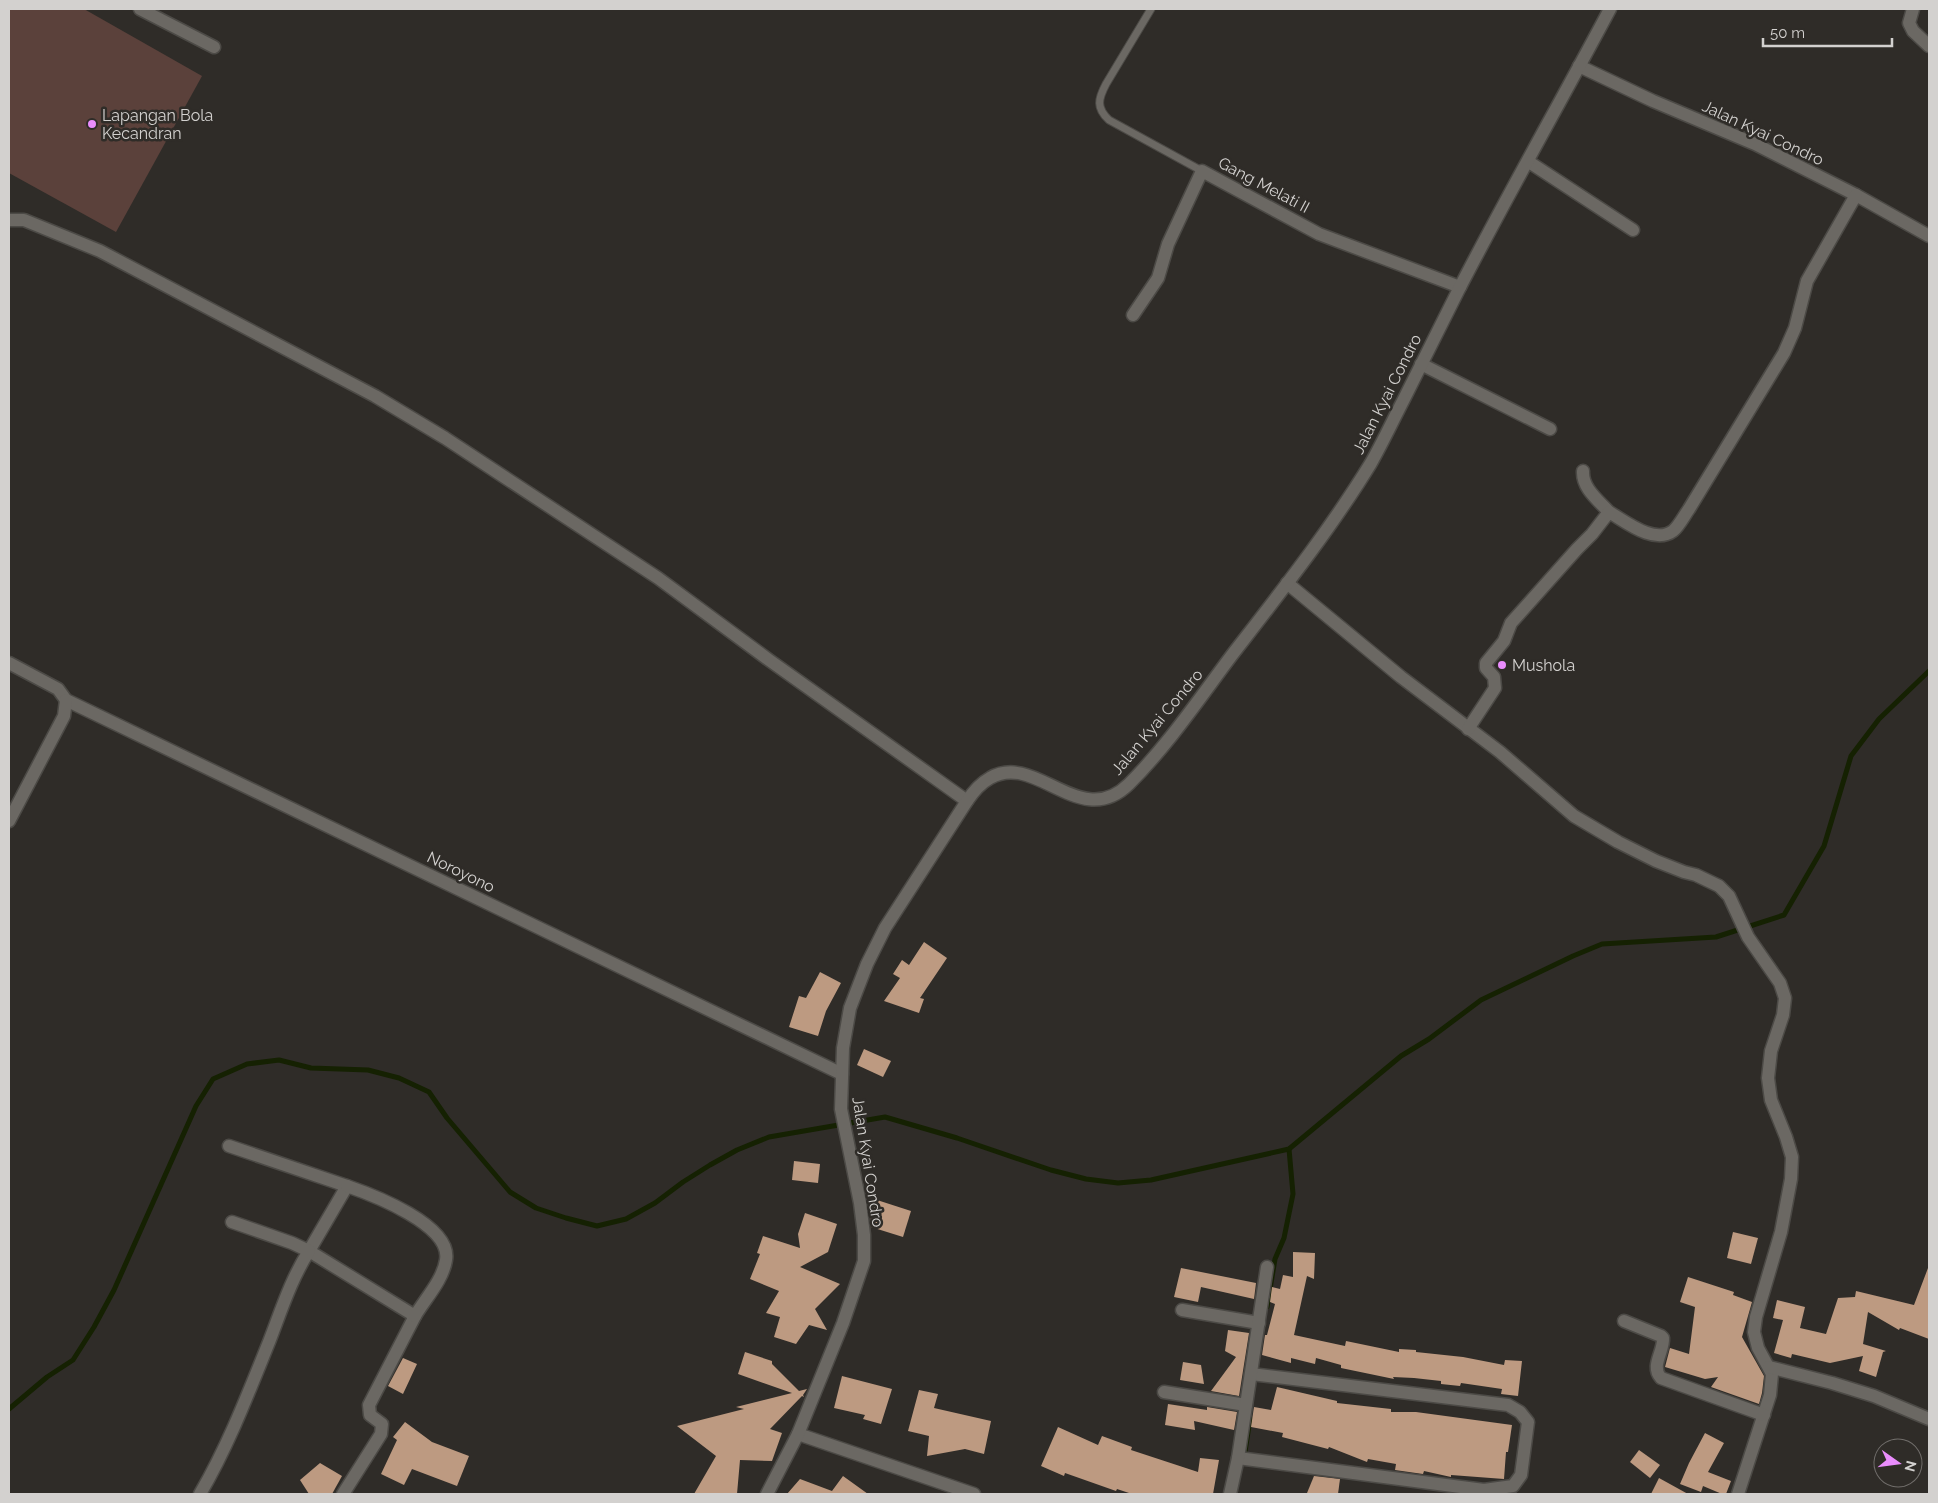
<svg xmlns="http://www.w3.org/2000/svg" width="1938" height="1503" viewBox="0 0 1938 1503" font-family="Raleway,sans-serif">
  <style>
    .green { fill: #5b413b }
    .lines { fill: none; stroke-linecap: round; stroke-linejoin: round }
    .stream { stroke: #152102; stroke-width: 5 }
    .building { fill: #bd9a81 }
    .lane-casing { stroke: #4c4a46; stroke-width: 9 }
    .street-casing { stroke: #4c4a46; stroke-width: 15 }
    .lane { stroke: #6b6863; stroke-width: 7 }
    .street { stroke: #6b6863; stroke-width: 12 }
    .poi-dot { fill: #ea8dfd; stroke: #2f2c28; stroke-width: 2 }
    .labels { text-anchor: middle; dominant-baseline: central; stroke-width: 5; stroke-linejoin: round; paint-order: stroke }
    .poi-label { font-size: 16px; fill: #d3d1cf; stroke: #2f2c28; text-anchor: start }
    .street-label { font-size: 16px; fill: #d3d1cf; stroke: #2f2c28 }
  </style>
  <rect width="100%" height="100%" fill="#2f2c28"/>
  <path class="green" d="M9,9H84L202,76L116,232L9,173Z"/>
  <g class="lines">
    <g class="stream">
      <path d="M1267,1307L1275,1259L1284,1238L1293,1194L1289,1149"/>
      <path d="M9,1409L47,1377L73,1360L94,1327L114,1290L196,1106L213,1079L247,1064L279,1060L311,1068L368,1070L399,1078L429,1092L447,1118L510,1192L536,1208L566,1218L597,1226L626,1219L655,1203L683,1182L710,1165L737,1150L769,1137L885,1117L957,1138L1051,1170L1086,1179L1118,1183L1151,1180L1289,1149L1401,1056L1429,1039L1481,1000L1573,956L1602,944L1716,937L1784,915L1824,846L1851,756L1879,719L1929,671"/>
      <path d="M1245,1452L1250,1419"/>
    </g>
  </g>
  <g class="building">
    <path d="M924,942L947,958L920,998L924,999L919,1013L884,1001L900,978L893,974L902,960L909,965Z"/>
    <path d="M820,972L841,983L826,1011L818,1036L789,1027L799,996L806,998Z"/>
    <path d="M864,1049L891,1061L883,1077L857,1065Z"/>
    <path d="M794,1161L820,1164L818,1183L792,1180Z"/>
    <path d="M877,1200L911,1211L903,1237L871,1227L870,1221Z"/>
    <path d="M805,1213L837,1224L828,1252L800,1267L840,1284L815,1309L827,1330L809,1325L796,1344L774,1337L780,1317L766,1313L779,1291L750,1279L760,1254L757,1253L763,1236L800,1248L798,1234Z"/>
    <path d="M1733,1232L1758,1238L1751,1264L1727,1258Z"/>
    <path d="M1293,1252L1315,1253L1314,1279L1307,1276L1294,1335L1345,1346L1346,1341L1399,1352V1349L1416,1350V1352L1463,1357L1504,1365L1505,1360L1522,1361L1518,1396L1501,1394L1502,1389L1461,1383L1460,1386L1441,1384V1381L1414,1378L1393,1377L1394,1379L1341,1368V1365L1316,1358L1315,1364L1291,1358V1363L1262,1355L1265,1335H1267L1275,1304L1270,1302L1272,1287L1280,1289L1283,1275L1293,1277Z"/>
    <path d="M1181,1268L1256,1283L1254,1299L1201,1287L1198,1302L1174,1297Z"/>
    <path d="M1928,1268L1929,1339L1900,1328L1899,1330L1868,1312L1863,1344L1886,1351L1883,1352L1876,1377L1859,1371L1863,1356L1830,1363L1792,1354L1791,1358L1774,1353L1783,1320L1773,1318L1777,1300L1805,1307L1800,1328L1826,1334L1838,1298L1855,1297L1856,1291L1914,1305Z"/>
    <path d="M1688,1277L1734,1292L1733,1295L1752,1302L1742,1337L1764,1376L1762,1393L1759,1404L1711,1387L1718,1377L1705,1379L1665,1367L1670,1348L1689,1354L1695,1307L1680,1302Z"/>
    <path d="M1228,1330L1249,1333L1239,1396L1211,1391L1236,1357L1225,1351Z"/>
    <path d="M745,1352L772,1361V1364L799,1391L807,1389L803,1395L804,1397L802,1396L770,1429L782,1433L772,1461L740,1460L737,1494H694L716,1456L677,1426L744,1409L736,1407L792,1393L738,1374Z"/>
    <path d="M403,1358L417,1364L403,1394L388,1386Z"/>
    <path d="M1183,1362L1201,1365L1204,1384L1180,1380Z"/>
    <path d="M842,1376L892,1389L881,1424L863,1419L865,1415L834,1408Z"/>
    <path d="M1277,1387L1337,1401V1403L1391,1409V1412H1416L1512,1425L1508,1452H1506L1504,1479L1451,1475V1477L1424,1471L1423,1474L1395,1470L1396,1464L1368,1459L1367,1462L1329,1447L1328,1449L1282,1437L1283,1433L1251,1427L1254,1407L1271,1410Z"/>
    <path d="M919,1390L938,1394L934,1408L991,1421L984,1454L965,1449L927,1456L929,1436L908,1431Z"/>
    <path d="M1168,1404L1207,1410V1407L1237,1412L1234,1430L1194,1421L1195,1430L1165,1425Z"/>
    <path d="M405,1422L432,1442L469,1456L457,1486L412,1469L404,1485L381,1474L397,1440L393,1437Z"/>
    <path d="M1058,1427L1098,1445L1102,1436L1132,1447L1131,1450L1198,1472L1200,1458L1219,1460L1213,1494H1132L1117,1489L1116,1491L1065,1473L1064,1476L1041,1466Z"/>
    <path d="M1705,1433L1724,1443L1708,1472L1731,1481L1726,1494H1722L1703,1486L1701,1492L1680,1484L1689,1463Z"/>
    <path d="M1639,1450L1660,1465L1650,1478L1630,1462Z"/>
    <path d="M320,1463L342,1476L332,1494H309L300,1480Z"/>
    <path d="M843,1476L868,1494H787L800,1479L832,1491Z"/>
    <path d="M1314,1476L1340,1479L1338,1494L1307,1493Z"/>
    <path d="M1659,1478L1688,1494H1651Z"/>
  </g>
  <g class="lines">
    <g class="lane-casing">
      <path id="lane" d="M1151,9L1106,84C1098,99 1096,108 1109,120L1202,171"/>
    </g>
    <g class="street-casing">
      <g id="street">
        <path d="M140,9L214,47"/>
        <path d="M1913,9L1909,23L1913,31L1929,46"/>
        <path d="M1579,66L1653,101L1755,144L1856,195L1929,236"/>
        <path d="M1529,162L1633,230"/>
        <path d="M9,220H24L100,251L375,396L445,438L658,578L769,660L967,801"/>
        <path d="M1133,315L1158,278L1168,244L1202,171L1319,234L1460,287"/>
        <path d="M1421,364L1550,429"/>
        <path d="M1583,471C1582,488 1598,500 1609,512"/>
        <path d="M1287,583L1401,677L1500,752L1574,816L1618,842L1656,861L1684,872L1696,875L1719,886L1729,896L1748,937L1780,983L1785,998L1783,1015L1771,1051L1768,1078L1771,1100L1786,1137L1792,1157L1791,1179L1781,1232L1756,1317L1754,1332L1758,1348L1772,1374L1770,1395L1738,1494"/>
        <path d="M9,663L58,689L66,700L842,1074"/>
        <path d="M1468,729L1495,688L1494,677L1486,668V663L1504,641L1511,623L1577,549L1592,534L1609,512C1625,521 1654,545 1673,531C1679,526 1684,516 1689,509L1784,353L1795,328L1807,281L1856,195"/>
        <path d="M9,821L64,716L66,700"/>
        <path d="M229,1146L347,1186L309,1251L415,1316L369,1405L370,1415L382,1424L381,1434L343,1494"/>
        <path d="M347,1186C373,1195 452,1225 446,1260C443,1280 425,1299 415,1316"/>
        <path d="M1182,1310L1259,1323"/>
        <path d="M1624,1321L1661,1336L1663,1338C1664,1352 1650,1366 1661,1378L1764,1415"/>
        <path d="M1769,1367L1832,1383L1874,1396L1929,1419"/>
        <path d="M1164,1392L1246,1405"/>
        <path d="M798,1434L974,1494"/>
        <path d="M1238,1458L1484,1490L1513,1486L1521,1475L1528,1422L1520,1412L1508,1405L1251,1374"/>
        <path d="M200,1494C228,1446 248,1394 269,1342C281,1311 291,1279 309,1251L292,1243L232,1222"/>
        <path d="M767,1494L798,1434L843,1323L864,1261V1235L860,1203L841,1109L843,1048L850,1008L867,964L885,928L967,801C973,792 981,783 990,778C1036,751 1080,832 1129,784C1168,745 1199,699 1232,655C1280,593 1330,530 1371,463C1383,442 1393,420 1404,399C1422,363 1440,327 1458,291C1507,196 1560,103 1610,9"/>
        <path d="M1230,1494L1238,1458L1267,1267"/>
      </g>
    </g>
    <use href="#lane" class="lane"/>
    <use href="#street" class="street"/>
  </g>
  <g class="poi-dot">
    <circle cx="92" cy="124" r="5"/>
    <circle cx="1502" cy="665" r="5"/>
  </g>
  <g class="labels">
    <g class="poi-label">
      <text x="102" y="115">Lapangan Bola<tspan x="102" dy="18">Kecandran</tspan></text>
      <text x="1512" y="665">Mushola</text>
    </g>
    <g class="street-label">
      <text transform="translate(1763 133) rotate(25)">Jalan Kyai Condro</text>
      <text transform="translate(1264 185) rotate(28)">Gang Melati II</text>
      <text transform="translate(1387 394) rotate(-63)">Jalan Kyai Condro</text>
      <text transform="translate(1157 722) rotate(-50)">Jalan Kyai Condro</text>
      <text transform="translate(461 872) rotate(26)">Noroyono</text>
      <text transform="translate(868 1162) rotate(81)">Jalan Kyai Condro</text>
    </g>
  </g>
  <rect width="1938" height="1503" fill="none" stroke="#d3d1cf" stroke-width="20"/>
  <g transform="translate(1898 1463) rotate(104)"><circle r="24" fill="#2f2c28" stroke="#716e6b"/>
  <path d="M0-4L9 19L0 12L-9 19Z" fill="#ea8dfd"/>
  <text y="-8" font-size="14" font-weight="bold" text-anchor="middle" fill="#d3d1cf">N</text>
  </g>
  <path d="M1763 38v8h129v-8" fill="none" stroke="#d3d1cf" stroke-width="2.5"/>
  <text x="1770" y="38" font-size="15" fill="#d3d1cf" stroke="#2f2c28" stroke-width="4" paint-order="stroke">50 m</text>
</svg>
